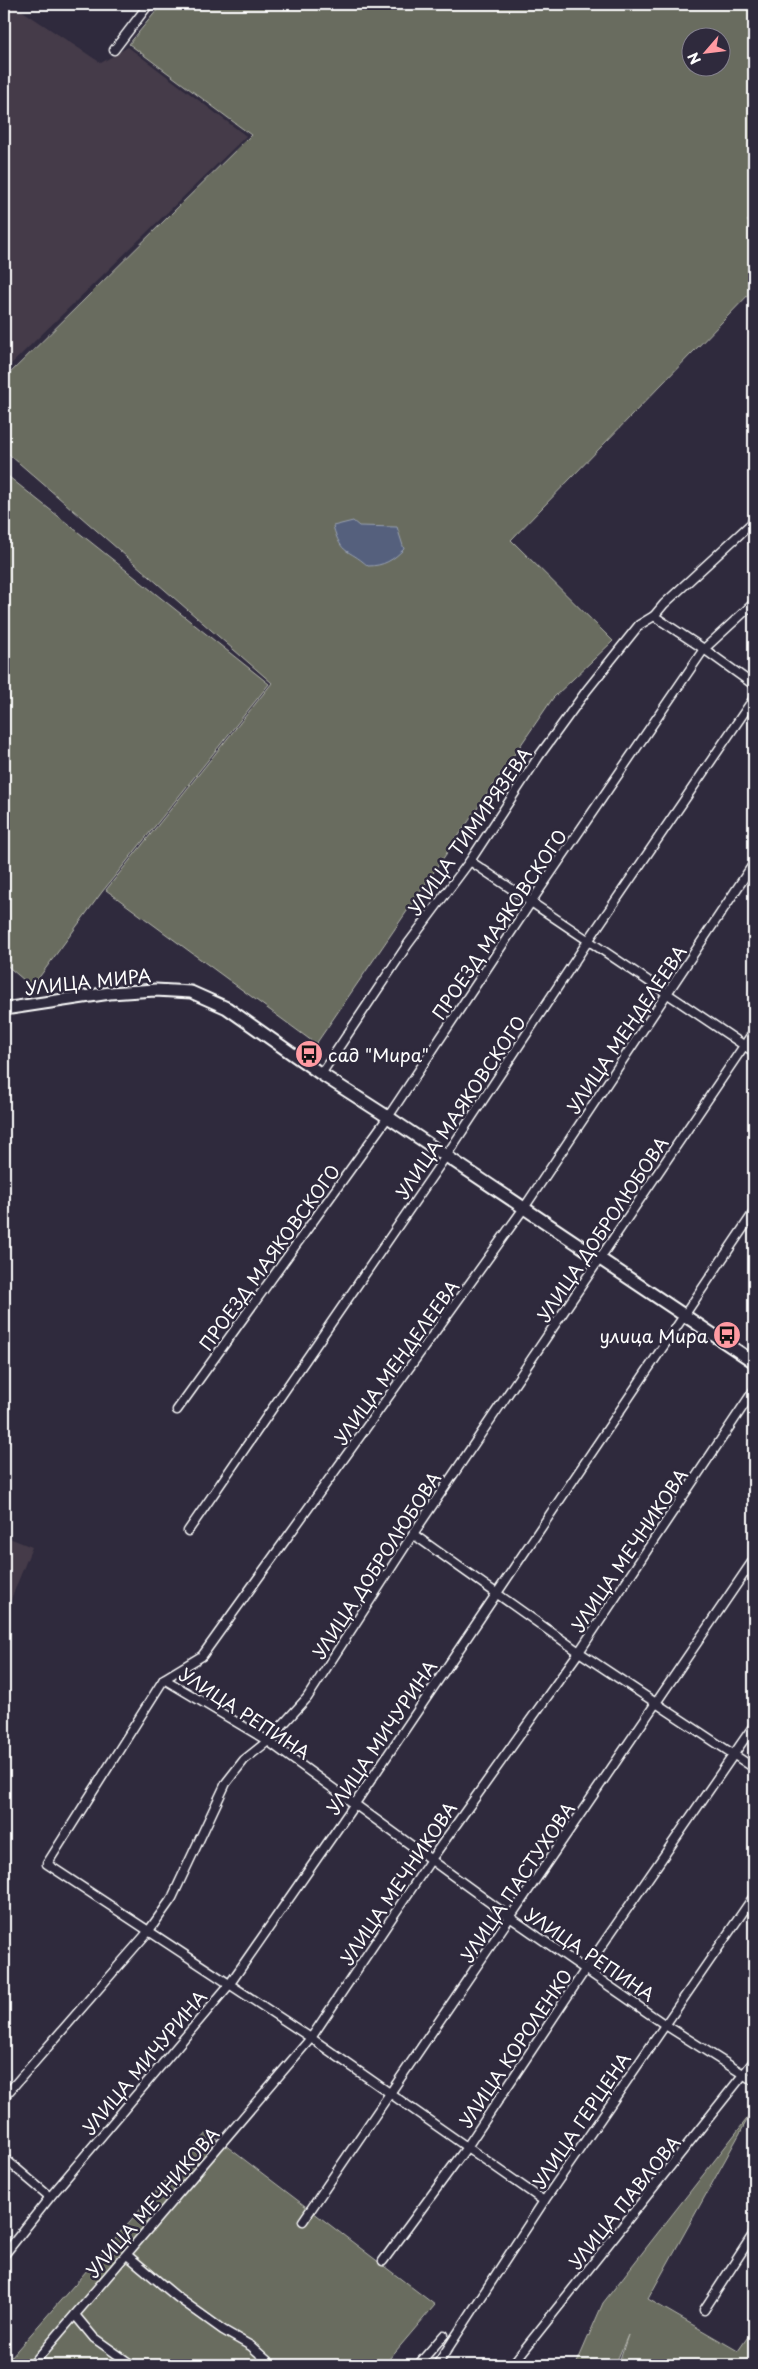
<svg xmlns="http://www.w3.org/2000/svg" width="758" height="2369" viewBox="0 0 758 2369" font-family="'Playpen Sans',sans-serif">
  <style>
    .built { fill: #453b49 }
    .green { fill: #696c5e; stroke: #b4b6ae; fill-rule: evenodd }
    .water { fill: #54617d; stroke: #98a0b1 }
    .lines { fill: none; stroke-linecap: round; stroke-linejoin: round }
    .minor-casing { stroke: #fff; stroke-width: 11 }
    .secondary-casing { stroke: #fff; stroke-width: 15 }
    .minor { stroke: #2f2a3d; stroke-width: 8 }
    .secondary { stroke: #2f2a3d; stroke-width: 11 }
    .labels { text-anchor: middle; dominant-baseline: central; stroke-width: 5; stroke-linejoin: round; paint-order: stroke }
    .street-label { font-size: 18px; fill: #fff; stroke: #2f2a3d }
    .poi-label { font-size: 18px; fill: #fff; stroke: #2f2a3d; text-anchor: start }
  </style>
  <rect width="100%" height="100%" fill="#2f2a3d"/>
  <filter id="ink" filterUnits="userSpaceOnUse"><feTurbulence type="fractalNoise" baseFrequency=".02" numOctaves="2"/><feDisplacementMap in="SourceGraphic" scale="10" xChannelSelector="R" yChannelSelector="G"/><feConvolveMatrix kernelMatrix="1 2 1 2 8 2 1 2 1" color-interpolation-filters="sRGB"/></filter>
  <g filter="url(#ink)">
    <g class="built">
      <path d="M4,4H12L101,63L128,47L246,136L4,371Z"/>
      <path d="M4,1536L32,1547L7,1609L4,1607Z"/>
    </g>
    <g class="green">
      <path d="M162,4H754V214L747,221L754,228V289L511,540L613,641L553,698L316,1044L106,890L272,683L4,450V379L251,135L129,44ZM690,38H720V68H690Z"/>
      <path d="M4,473L269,684L102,892L32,987L4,963Z"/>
      <path d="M750,2115L648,2299L738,2351L754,2328V2365H618L628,2335L615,2365H576L603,2303Z"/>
      <path d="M208,2132L435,2305L384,2365H4Z"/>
    </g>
    <path class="water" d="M353,521L359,526L397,527L404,549C393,560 384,566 368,566C347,547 342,557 333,526Z"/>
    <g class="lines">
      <g class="minor-casing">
        <g id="minor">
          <path d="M114,50L149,4"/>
          <path d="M654,616L704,649L754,685"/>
          <path d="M470,861L754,1052"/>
          <path d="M321,1074L408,944L470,861L539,756L587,690L639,625L654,616L664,604L754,521"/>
          <path d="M177,1410L388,1117L531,902L704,649L754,603"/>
          <path d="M188,1531L446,1156L588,941L754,698"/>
          <path d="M413,1534L579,1652L754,1768"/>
          <path d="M164,1679L268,1741L511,1918L664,2024L754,2081"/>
          <path d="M4,2097L148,1932L172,1898L226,1783L244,1760L268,1741L307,1698L413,1534L754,1031"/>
          <path d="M4,2158L50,2197"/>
          <path d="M544,2201L311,2038L47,1864L164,1679L202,1656L524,1208L754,863"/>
          <path d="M303,2221L754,1559"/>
          <path d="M4,2255L50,2197L229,1985L354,1805L754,1212"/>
          <path d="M127,2255L177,2297L223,2330L251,2346L272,2365"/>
          <path d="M383,2261L467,2147L585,1970L754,1725"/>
          <path d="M704,2310L754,2233"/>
          <path d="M75,2315L94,2338L132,2365"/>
          <path d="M516,2360L754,2061"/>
          <path d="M32,2365L311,2038L430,1861L579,1652L754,1390"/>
          <path d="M418,2365L444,2335"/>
          <path d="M437,2365L544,2201L754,1896"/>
        </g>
      </g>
      <g class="secondary-casing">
        <path id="secondary" d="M4,1009L110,993L155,990L191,992L227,1008L321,1074L388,1117L754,1362"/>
      </g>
      <use href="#minor" class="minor"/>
      <use href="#secondary" class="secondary"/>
    </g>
  </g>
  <defs>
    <g id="bus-disc" transform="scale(1.4375)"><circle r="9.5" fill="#ff9aa2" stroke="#2f2a3d"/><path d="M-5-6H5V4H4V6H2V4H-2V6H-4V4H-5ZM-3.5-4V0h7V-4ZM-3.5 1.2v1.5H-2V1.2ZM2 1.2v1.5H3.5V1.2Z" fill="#111"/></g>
  </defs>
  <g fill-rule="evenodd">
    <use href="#bus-disc" x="309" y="1054"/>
    <use href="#bus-disc" x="727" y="1335"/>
  </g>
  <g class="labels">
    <g class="street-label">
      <text transform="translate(469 831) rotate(-55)">УЛИЦА ТИМИРЯЗЕВА</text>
      <text transform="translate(499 924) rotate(-56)">ПРОЕЗД МАЯКОВСКОГО</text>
      <text transform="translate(88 981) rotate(-6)">УЛИЦА МИРА</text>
      <text transform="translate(626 1029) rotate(-56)">УЛИЦА МЕНДЕЛЕЕВА</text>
      <text transform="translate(460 1107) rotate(-56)">УЛИЦА МАЯКОВСКОГО</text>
      <text transform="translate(602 1229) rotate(-56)">УЛИЦА ДОБРОЛЮБОВА</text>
      <text transform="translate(269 1257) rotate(-54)">ПРОЕЗД МАЯКОВСКОГО</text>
      <text transform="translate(396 1362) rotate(-54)">УЛИЦА МЕНДЕЛЕЕВА</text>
      <text transform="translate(629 1550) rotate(-56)">УЛИЦА МЕЧНИКОВА</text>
      <text transform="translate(376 1565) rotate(-57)">УЛИЦА ДОБРОЛЮБОВА</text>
      <text transform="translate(245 1713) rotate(33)">УЛИЦА РЕПИНА</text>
      <text transform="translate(381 1737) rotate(-56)">УЛИЦА МИЧУРИНА</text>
      <text transform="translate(517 1882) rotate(-56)">УЛИЦА ПАСТУХОВА</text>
      <text transform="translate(398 1883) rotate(-56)">УЛИЦА МЕЧНИКОВА</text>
      <text transform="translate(590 1954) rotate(34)">УЛИЦА РЕПИНА</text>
      <text transform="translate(515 2048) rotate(-56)">УЛИЦА КОРОЛЕНКО</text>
      <text transform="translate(144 2062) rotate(-50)">УЛИЦА МИЧУРИНА</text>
      <text transform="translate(581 2120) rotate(-56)">УЛИЦА ГЕРЦЕНА</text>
      <text transform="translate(152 2202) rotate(-49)">УЛИЦА МЕЧНИКОВА</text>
      <text transform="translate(624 2202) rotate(-51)">УЛИЦА ПАВЛОВА</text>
    </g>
    <g class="poi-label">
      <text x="328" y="1054">сад "Мира"</text>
      <text x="708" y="1335" text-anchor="end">улица Мира</text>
    </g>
  </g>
  <rect width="758" height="2369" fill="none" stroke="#2f2a3d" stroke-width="20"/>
  <rect x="10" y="10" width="738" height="2349" fill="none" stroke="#fff" stroke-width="2" filter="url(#ink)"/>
  <g transform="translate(706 52) rotate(242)"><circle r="24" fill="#2f2a3d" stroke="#827f8b"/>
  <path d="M0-4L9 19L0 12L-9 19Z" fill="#ff9aa2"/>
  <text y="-8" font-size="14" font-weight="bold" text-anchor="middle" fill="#ffffff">N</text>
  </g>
</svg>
